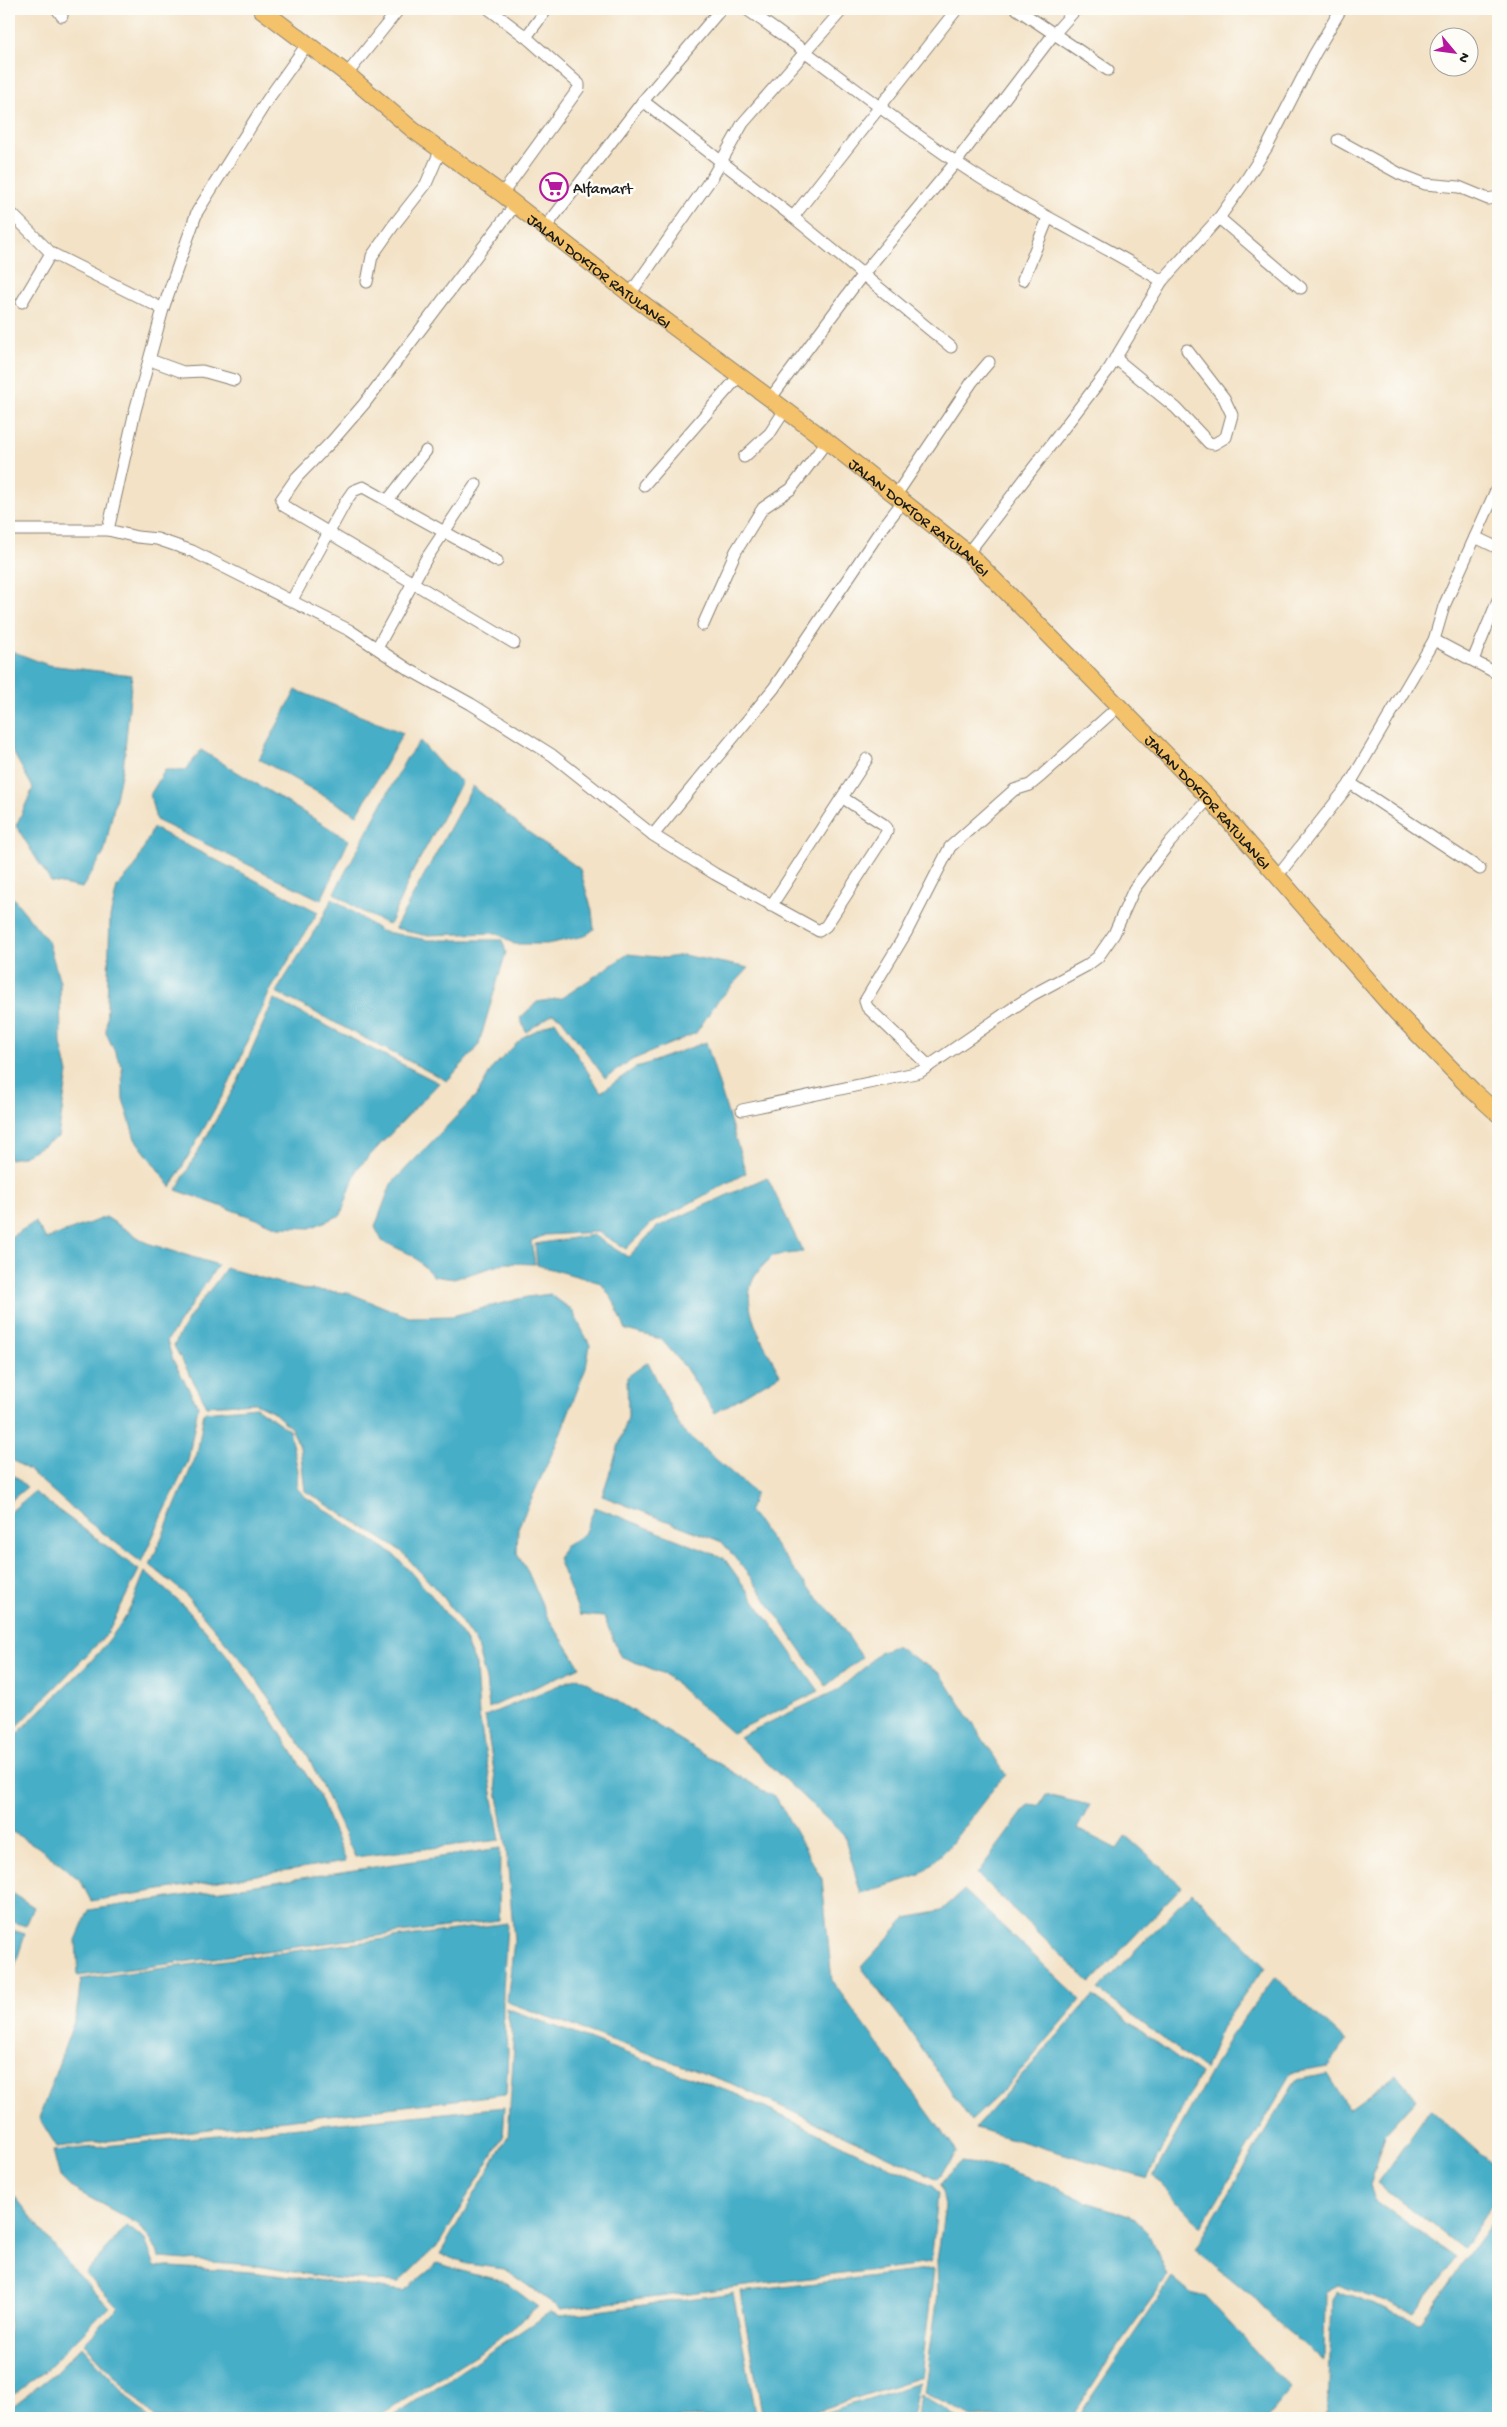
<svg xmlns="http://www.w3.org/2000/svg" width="1507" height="2427" font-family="'Gochi Hand',sans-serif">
	<rect width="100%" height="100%" fill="#fdfcf7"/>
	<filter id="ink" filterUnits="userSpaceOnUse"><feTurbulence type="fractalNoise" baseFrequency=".02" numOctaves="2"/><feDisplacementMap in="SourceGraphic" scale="10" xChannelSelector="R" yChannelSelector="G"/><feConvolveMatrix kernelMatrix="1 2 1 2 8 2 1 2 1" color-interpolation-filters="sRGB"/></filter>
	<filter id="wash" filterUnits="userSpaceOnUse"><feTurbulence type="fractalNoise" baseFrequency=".0096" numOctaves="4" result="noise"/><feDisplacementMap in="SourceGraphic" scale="20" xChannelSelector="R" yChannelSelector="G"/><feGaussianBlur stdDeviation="1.12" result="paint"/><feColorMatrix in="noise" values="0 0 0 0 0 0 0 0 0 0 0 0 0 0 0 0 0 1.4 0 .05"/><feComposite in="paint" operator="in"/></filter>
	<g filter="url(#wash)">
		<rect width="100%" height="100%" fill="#f3e2c6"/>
		<g fill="#47aec7" stroke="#326572">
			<polygon points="9,650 48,665 132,675 124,761 104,853 82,888 51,882 16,826 33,788 9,745"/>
			<polygon points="296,690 403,733 357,815 259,759"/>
			<polygon points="420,741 444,768 462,782 412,873 389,925 359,910 334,893 406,759"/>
			<polygon points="201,750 349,840 321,900 156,820 150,795 165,770 186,770"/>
			<polygon points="473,786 520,826 580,869 592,911 594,929 585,936 547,944 514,944 497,933 423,935 395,928"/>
			<polygon points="153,828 318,912 270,991 229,1084 171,1187 135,1139 123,1099 122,1067 106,1033 110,917 117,887 135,867"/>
			<polygon points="9,893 48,941 60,982 61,1044 68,1073 58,1137 22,1157 9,1159"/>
			<polygon points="332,898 381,931 427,940 502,940 506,952 478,1047 447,1081 276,992 322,919"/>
			<polygon points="628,954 665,958 683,955 749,968 716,1003 696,1033 632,1060 605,1078 561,1018 553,1014 526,1032 520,1018 537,1002 562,998"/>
			<polygon points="274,999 439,1083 357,1169 341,1215 310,1228 279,1227 176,1190 238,1081"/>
			<polygon points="555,1021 601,1092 635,1068 706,1042 746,1173 651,1224 626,1249 598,1232 545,1235 531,1241 535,1264 506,1263 454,1279 433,1276 412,1255 382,1241 375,1227 391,1184 477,1095 493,1067 523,1037"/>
			<path d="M767,1177L803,1252L773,1256C768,1261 761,1267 757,1273C735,1303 766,1347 780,1374L715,1413L685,1367L661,1339L626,1330L614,1302L601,1283L537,1265L535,1244L593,1235L628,1257L657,1227Z"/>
			<polygon points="106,1217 147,1243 218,1265 167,1341 173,1360 198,1406 188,1461 141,1562 82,1517 30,1471 9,1458 9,1238 35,1222 46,1239"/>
			<path d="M226,1268L301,1289L349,1293L409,1317L452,1316L527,1297L550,1294L572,1310L590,1345L586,1368L555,1447L518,1528L517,1554L528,1572L547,1616L580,1667L489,1708L486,1680L476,1643L444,1598L401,1551L305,1491L300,1447L291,1428L272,1411L255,1403L207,1406L174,1346C186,1317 208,1294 226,1268Z"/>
			<polygon points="648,1362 681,1429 755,1493 749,1511 808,1588 833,1614 862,1657 826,1686 751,1578 722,1542 602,1496 628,1417 627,1377"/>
			<polygon points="256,1407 289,1430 298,1470 297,1488 304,1496 395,1555 433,1597 463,1636 476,1665 479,1715 500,1840 355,1857 308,1756 251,1672 183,1592 150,1565 197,1454 204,1412"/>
			<polygon points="9,1471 27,1487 9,1502"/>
			<polygon points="34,1492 139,1570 107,1634 9,1735 9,1513"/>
			<polygon points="595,1507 724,1558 819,1691 732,1733 664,1674 620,1656 604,1617 580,1615 558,1559 564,1547 584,1534"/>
			<path d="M145,1572L184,1606L226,1654L271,1718L319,1795L346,1861L91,1901L80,1880L38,1847L9,1830V1743C46,1701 93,1668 123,1620C133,1606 138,1587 145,1572Z"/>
			<polygon points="895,1646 941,1674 1006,1775 997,1784 947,1849 920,1875 861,1894 844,1835 739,1737 839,1689 865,1667 879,1652"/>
			<polygon points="578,1677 777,1799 822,1879 832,1981 957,2152 938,2179 730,2083 507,2002 514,1941 506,1845 485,1716"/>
			<polygon points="1046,1795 1090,1805 1077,1829 1117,1849 1126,1836 1182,1886 1090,1983 977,1874 1028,1805 1039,1806"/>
			<polygon points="500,1848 499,1920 78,1976 76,1940 89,1910"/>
			<polygon points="964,1890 1081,2000 1009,2085 971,2121 902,2020 861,1967 906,1918 941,1911"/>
			<polygon points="9,1891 34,1907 26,1926 9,1921"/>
			<polygon points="1192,1892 1265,1966 1221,2028 1205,2070 1098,1990"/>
			<polygon points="507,1923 503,1992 503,2019 508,2050 506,2094 57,2147 39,2118 76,2016 81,1979"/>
			<polygon points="9,1929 25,1934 9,1985"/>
			<polygon points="1275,1977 1346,2041 1328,2067 1292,2073 1201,2227 1153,2176 1231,2036"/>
			<polygon points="1093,1996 1200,2074 1147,2178 975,2128"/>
			<polygon points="506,2008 738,2095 876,2161 933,2185 938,2194 931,2263 561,2309 504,2269 467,2264 440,2254 508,2136 514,2045"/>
			<polygon points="1327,2074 1349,2109 1397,2074 1416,2100 1386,2133 1370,2186 1375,2200 1456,2258 1414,2312 1338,2285 1325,2292 1324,2361 1275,2321 1253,2297 1195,2249 1296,2080"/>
			<polygon points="505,2107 503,2137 439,2244 399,2282 329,2278 252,2265 160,2258 151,2240 138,2224 70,2187 60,2177 53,2151"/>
			<polygon points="1430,2109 1498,2170 1498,2195 1463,2249 1378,2183"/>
			<polygon points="961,2162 998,2167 1049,2184 1087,2202 1132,2217 1150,2235 1168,2276 1118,2346 1071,2418 971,2418 965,2413 924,2393 938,2295 937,2261 945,2205 940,2184"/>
			<polygon points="9,2189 72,2268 109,2307 44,2372 9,2398"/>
			<polygon points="1498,2214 1498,2418 1322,2418 1328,2412 1332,2299 1337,2291 1420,2322"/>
			<polygon points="127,2226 145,2240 155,2266 251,2272 404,2291 438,2263 471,2274 502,2280 538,2307 491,2345 375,2418 154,2418 84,2343 118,2308 85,2273"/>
			<polygon points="934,2269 921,2377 794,2418 763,2418 740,2292"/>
			<polygon points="1172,2278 1190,2293 1206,2297 1290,2389 1266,2418 1077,2418"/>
			<polygon points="733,2293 757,2418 390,2418 550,2312 561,2316"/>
			<polygon points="82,2346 148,2418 9,2418 9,2409 55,2373"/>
			<polygon points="919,2383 912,2418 808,2418"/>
			<polygon points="920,2395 958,2418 917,2418"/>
		</g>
	</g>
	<g filter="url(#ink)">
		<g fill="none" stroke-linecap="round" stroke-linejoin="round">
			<defs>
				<g id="minor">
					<polyline points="57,9 62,16"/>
					<polyline points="489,9 526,37 579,84 579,88 502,194"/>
					<path d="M746,9C817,58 884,113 956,162C1022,207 1095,240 1162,281"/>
					<polyline points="1017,9 1108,70"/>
					<polyline points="526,37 547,9"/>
					<polyline points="308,43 268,99 197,212 163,309 135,411 108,530 137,537 157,539 192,551 349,630 408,669 471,704 552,755 653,835 774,688 878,534 904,500"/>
					<polyline points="347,74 399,9"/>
					<polyline points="643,101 793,217 951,347"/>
					<polyline points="1338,140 1400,174 1425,184 1459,187 1488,199 1498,197"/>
					<polyline points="9,211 51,253 163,309"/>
					<polyline points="793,217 957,9"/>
					<polyline points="1219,218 1301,288"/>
					<polyline points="545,228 643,101 721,9"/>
					<polyline points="1023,280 1048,218"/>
					<polyline points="367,282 372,256 393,226 426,184 441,149"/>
					<polyline points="630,294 713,176 743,123 843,9"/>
					<polyline points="22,302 51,253"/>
					<polyline points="1115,358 1176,408 1209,443 1214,444 1226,437 1232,415 1224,398 1187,350"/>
					<polyline points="150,360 183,372 202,371 234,380"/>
					<polyline points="770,399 863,274 956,162 1053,35 1076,9"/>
					<polyline points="744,457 770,433 785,410"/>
					<polyline points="644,485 739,376"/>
					<polyline points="896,495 972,382 989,362"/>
					<polyline points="388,500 426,451"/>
					<polyline points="9,530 108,530"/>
					<polyline points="1475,537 1498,548"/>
					<polyline points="968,553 1109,369 1162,281 1219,218 1246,180 1267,147 1314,55 1341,9"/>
					<polyline points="292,600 346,501 353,491 363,487 497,561"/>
					<polyline points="703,625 736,551 759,514 763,508 791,489 827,441"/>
					<polyline points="1434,640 1444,606 1498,486"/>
					<polyline points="514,643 284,506 281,500 297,477 333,440 364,404 515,205"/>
					<polyline points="377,648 426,559 476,484"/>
					<polyline points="1473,660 1498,600"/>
					<polyline points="1350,783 1480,869"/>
					<polyline points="653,835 715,874 819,931 826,926 887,832 887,828 883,824 843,798"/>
					<polyline points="1278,875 1349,785 1434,640 1498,674"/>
					<polyline points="771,906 867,759"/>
					<polyline points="929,1066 867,1007 865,1001 906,933 950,847 1014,790 1030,785 1041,776 1120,705"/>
					<polyline points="742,1110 920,1072 1032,995 1086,966 1098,957 1114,934 1134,889 1170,842 1209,798"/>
				</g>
				<g id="highway">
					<path id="s1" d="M261,9L347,74L413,130L502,194L630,294L827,441L968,553L1209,798L1397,1013L1473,1091L1498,1114"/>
				</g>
			</defs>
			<use href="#minor" stroke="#887f71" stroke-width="13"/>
			<use href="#highway" stroke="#887f71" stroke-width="18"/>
			<use href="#minor" stroke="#fff" stroke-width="11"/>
			<use href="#highway" stroke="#f4c26a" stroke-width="16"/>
		</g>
	</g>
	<defs>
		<symbol id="supermarket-ring" viewBox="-11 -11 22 22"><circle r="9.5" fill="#fdfcf7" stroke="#b5179e" stroke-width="1.5"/><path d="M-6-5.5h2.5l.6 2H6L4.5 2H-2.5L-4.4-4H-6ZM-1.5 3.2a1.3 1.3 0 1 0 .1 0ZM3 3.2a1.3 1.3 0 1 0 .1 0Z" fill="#b5179e"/></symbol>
	</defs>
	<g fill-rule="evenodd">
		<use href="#supermarket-ring" x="538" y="171" width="32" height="32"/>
	</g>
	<g text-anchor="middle" stroke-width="5" stroke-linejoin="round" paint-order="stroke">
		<g font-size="16" fill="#1c1c1c" stroke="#fdfcf7" text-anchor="start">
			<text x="573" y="193">Alfamart</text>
		</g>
		<g font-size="16" fill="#1c1c1c" stroke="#fdfcf7">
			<text dy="6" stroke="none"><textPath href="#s1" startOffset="428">JALAN DOKTOR RATULANGI</textPath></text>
			<text dy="6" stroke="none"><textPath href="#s1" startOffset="832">JALAN DOKTOR RATULANGI</textPath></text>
			<text dy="6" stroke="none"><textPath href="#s1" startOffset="1238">JALAN DOKTOR RATULANGI</textPath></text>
		</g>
	</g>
	<rect width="1507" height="2427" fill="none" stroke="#fdfcf7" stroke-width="30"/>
	<g transform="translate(1454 52) rotate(119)"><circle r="24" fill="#fdfcf7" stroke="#a3a29f"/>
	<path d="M0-4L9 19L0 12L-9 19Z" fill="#b5179e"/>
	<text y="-8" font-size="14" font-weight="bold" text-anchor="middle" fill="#1c1c1c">N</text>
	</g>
</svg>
